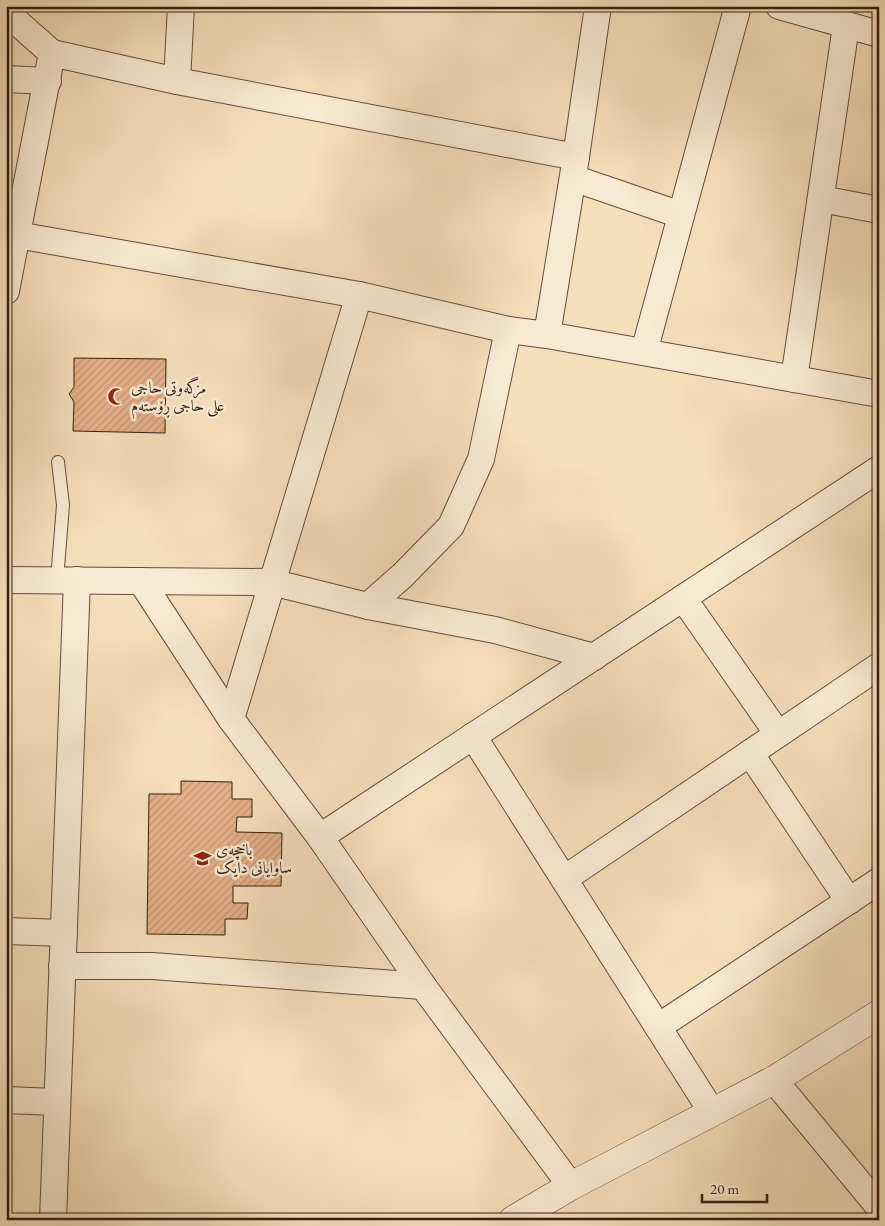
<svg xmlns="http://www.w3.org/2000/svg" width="885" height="1226" font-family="'EB Garamond',Amiri,serif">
	<defs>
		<pattern id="building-hatch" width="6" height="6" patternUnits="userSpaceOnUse" patternTransform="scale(1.25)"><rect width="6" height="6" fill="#e5af89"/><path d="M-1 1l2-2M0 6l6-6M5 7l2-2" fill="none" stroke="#c59675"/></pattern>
	</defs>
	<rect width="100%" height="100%" fill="#f5deba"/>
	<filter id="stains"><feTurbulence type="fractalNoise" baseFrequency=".004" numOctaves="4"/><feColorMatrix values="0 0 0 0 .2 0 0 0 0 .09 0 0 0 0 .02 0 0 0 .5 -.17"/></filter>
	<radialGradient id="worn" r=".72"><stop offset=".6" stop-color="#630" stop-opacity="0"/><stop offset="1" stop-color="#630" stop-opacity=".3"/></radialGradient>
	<g fill="url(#building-hatch)" stroke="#311e13">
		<polygon points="74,358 166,359 165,433 73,431 74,402 69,394 74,387"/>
		<polygon points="181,781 232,782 232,799 252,799 252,817 237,817 236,832 282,833 281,886 233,886 233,903 248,903 247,919 225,919 225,935 147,934 149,794 181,794"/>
	</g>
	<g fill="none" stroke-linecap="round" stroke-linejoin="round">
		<defs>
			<polyline id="service" points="57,580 63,505 58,462"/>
			<g id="minor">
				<polyline points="779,6 879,34"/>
				<polyline points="6,16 10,16 52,53 177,81 576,157"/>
				<polyline points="6,79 48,81"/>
				<polyline points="177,81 181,6"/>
				<polyline points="573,178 681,215"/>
				<polyline points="821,199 879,210"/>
				<polyline points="17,235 359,295 508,330 547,335 879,394"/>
				<polyline points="6,291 52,53"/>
				<polyline points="547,335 576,157 598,6"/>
				<polyline points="644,352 738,6"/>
				<polyline points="794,379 846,26"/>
				<polyline points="6,580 271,582 368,606 495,630 594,657"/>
				<polyline points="141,581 231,719 320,837 423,986 571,1186"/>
				<polyline points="683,598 778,734"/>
				<polyline points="368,606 403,575 451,526 481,459 508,330"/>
				<polyline points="231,719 359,295"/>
				<polyline points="473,736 712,1112"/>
				<polyline points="750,753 849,901"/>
				<polyline points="320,837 879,469"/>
				<polyline points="564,879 879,666"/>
				<polyline points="6,931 64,933"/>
				<polyline points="62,966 152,966 423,986"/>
				<polyline points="658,1027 879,881"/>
				<polyline points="774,1080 879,1207"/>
				<polyline points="6,1100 56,1102"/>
				<polyline points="53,1220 77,580"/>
			</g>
			<polyline id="tertiary" points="513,1220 571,1186 774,1080 879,1014"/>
		</defs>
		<use href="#service" stroke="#624e3d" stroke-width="14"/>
		<use href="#minor" stroke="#624e3d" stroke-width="28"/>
		<use href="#tertiary" stroke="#624e3d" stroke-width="29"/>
		<use href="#service" stroke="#f8ead2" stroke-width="12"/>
		<use href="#minor" stroke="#f8ead2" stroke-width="26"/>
		<use href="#tertiary" stroke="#f8ead2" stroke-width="28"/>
	</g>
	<defs>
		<symbol id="mosque-bare" viewBox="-9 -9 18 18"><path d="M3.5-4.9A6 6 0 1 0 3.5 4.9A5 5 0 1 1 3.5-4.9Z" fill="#8f2418" stroke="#f8ead2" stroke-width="2.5" paint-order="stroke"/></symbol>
		<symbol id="school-bare" viewBox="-9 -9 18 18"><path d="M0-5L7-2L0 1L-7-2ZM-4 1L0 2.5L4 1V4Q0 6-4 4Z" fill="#8f2418" stroke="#f8ead2" stroke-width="2.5" paint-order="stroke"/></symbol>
	</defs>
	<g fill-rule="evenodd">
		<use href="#mosque-bare" x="104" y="384" width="25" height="25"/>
		<use href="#school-bare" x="190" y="846" width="25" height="25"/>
	</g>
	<g text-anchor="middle" stroke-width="5" stroke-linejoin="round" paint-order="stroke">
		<g font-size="16" fill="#311e13" stroke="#f8ead2" text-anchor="start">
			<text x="131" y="393">مزگەوتی حاجی<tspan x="131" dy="18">علی حاجی ڕۆستەم</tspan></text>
			<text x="216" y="855">باخچەی<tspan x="216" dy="18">ساوایانی دایک</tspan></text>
		</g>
	</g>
	<rect width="885" height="1226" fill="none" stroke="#f5deba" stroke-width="25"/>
	<rect x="8" y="8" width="870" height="1211" fill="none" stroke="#311e13" stroke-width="2.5"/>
	<rect x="12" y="12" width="860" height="1201" fill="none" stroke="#311e13"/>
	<path d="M702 1194v8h65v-8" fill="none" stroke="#311e13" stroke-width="2.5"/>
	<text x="710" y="1194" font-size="15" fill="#311e13" stroke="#f8ead2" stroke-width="4" paint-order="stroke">20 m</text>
	<rect width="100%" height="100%" filter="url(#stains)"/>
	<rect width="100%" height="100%" fill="url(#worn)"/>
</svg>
